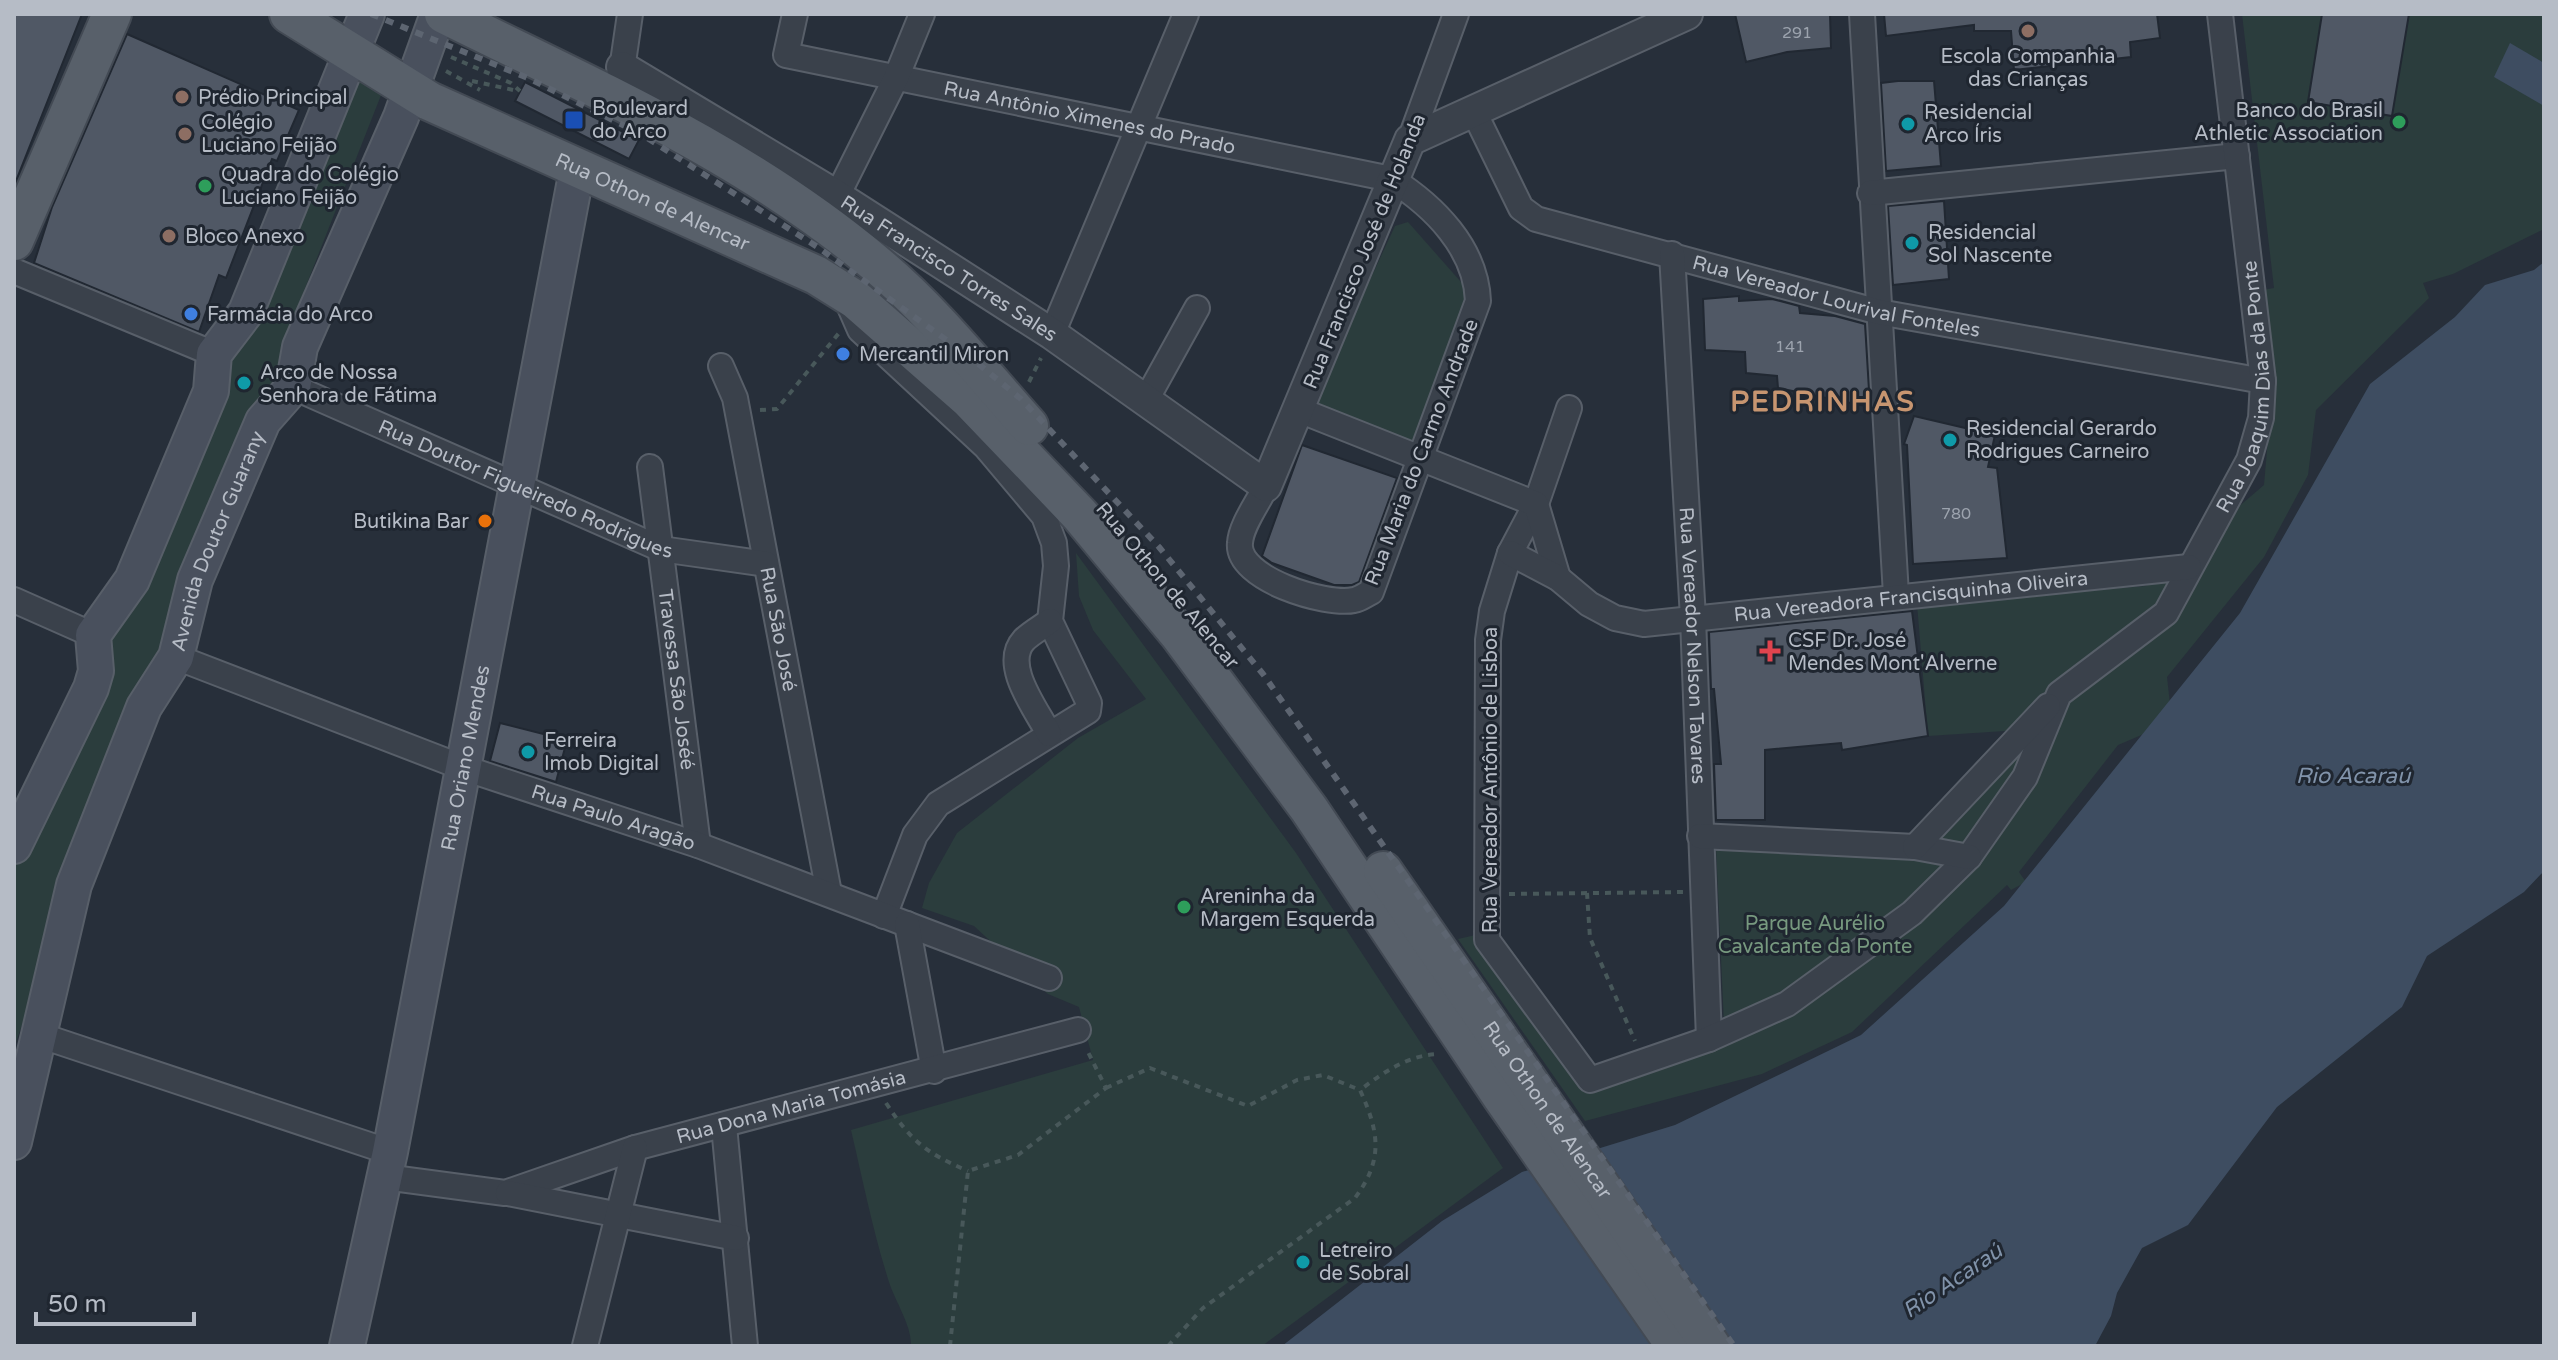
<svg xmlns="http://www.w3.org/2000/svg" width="2558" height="1360" font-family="'Varela Round',sans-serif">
	<rect width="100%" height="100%" fill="#272f3a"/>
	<g fill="#2b3d3d">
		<polygon points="2242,14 2544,14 2544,229 2453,274 2423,283 2429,298 2316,410 2308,475 2264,557 2167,677 2172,722 2118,745 2019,872 2026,882 2011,890 2007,885 1852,1032 1762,1074 1585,1121 1458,939 1480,934 1581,1082 1724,1024 1716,847 1949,831 2018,755 2005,731 1928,736 1917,604 2146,586 2264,485 2273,381 2262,290 2274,288"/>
		<polygon points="355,71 385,85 280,352 285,376 249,420 163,635 167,669 133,704 14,1048 14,869 100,692 101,662 215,386"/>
		<polygon points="1408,222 1468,290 1419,445 1311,407 1395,226"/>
		<path d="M1076,553L1296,853L1503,1168L1262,1346H911C912,1326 895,1301 889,1282C873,1232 863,1181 851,1130L1093,1060L1079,1007L1048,994L974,926L922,908L929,883L957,833L1078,738L1146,699L1093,630L1079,596Z"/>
	</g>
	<g fill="#3e4d61">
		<polygon points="2510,43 2544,63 2544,106 2494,77"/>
		<polygon points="2544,262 2544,871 2524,892 2427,956 2402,1007 2277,1107 2188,1225 2142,1248 2117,1293 2111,1316 2095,1346 1282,1346 1442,1221 1522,1172 1675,1125 1861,1035 2004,906 2240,613 2370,384 2455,317 2485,285 2534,270"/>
	</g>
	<g fill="#505865" stroke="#212832" stroke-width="2">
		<polygon points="14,14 82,14 14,186"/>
		<polygon points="1735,14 1830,14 1831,48 1787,52 1746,62"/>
		<polygon points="1884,14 2157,14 2160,38 2130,42 2131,57 2014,70 2011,31 1974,31 1974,25 1886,36"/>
		<polygon points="2322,14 2409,14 2392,116 2308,102"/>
		<polygon points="127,34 299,110 277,161 272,159 226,278 219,275 199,332 34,263 52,207"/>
		<polygon points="1898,81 1934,81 1941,166 1886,171 1881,83"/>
		<polygon points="525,82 639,140 629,159 515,101"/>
		<polygon points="1944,201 1949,279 1893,285 1888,206"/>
		<polygon points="1739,296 1739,301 1772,299 1799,306 1800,313 1835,316 1865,324 1870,407 1778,388 1777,376 1746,373 1745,352 1705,350 1703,299"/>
		<polygon points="1914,416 1995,435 1988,467 1997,468 2007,558 1913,564 1907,445 1904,444"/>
		<polygon points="1302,445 1397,478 1359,582 1352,585 1334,585 1272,563 1262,556"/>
		<polygon points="1912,611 1928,736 1842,750 1841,743 1765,750 1765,820 1716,820 1714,764 1721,764 1714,689 1711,689 1709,632"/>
		<polygon points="500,723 567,740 556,782 490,761"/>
	</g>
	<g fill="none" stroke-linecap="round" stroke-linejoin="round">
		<defs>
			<g id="minor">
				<path id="s1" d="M795,14L786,55L1391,179C1434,206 1476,248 1478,301L1371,592C1365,595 1360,599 1354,600C1326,606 1236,579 1240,543C1241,525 1258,503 1266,486"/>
				<polyline points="1862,14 1896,595"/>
				<polyline points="620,83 630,14"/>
				<path id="s2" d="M1474,112L1521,208L1536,219L1879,312L2263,381"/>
				<polyline points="1410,140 1456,14"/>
				<polyline points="1870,193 2237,156"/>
				<polyline points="834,213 837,196 896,78 922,14"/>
				<path id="s3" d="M1672,254L1693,618L1709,1039"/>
				<polyline points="14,271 214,354"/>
				<polyline points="846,298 860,330 986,447 1044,516 1054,543 1056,566 1050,621 1089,703 1088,711 938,804 915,835 884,916"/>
				<polyline points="1052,334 1186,14"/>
				<path id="s4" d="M721,366L735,398L829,893"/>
				<path id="s5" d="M293,387L661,549L766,564"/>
				<polyline points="1146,400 1197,308"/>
				<path id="s6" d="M1569,408L1536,504L1510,553L1492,611L1488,640L1487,940L1590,1080L1709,1039L1787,1004L1912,913L1969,857L2025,777L2059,694L2166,613L2249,460L2261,418L2263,381L2220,14"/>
				<polyline points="1299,410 1536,504 1558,578"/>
				<path id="s7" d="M650,467L698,845"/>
				<path id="s8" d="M1510,553L1558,578L1589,604L1615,618L1644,624L2189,567"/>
				<polyline points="14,600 93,635"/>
				<path id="s9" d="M176,657L464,768L698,845L1049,978"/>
				<path d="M1049,734C1037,710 1001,665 1024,640C1031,633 1042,627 1050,621"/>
				<polyline points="1700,836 1915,847 1969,857"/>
				<polyline points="1915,847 2048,706"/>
				<polyline points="907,924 934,1071"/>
				<polyline points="39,1035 390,1152"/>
				<polyline points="724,1126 745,1346"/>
				<path id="s10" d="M385,1177L505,1193L635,1148L1078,1030"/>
				<polyline points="508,1193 736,1238"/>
				<polyline points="585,1346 635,1148"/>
			</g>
			<g id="tertiary">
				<path id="s11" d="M622,67L837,196L1052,334L1266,486L1410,140L1687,14"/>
			</g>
			<g id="secondary">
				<polyline points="14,846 91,688 96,671 93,635 132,580 211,391 214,354 246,312 367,14"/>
				<path id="s12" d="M14,1142L74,885L144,707L176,657L195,580L263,421L293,387L300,347L401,117L438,14"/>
				<path id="s13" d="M347,1346L390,1152L577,170"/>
			</g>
			<g id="primary">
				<path id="s14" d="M289,14L429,101L816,275L856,300L970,400L1080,515L1178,633L1309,809L1502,1097L1676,1346"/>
				<path d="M444,14C595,89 744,153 875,263C933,311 979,370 1029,426"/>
				<polyline points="14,241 112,14"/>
				<path id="s15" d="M1383,871L1711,1346"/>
			</g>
		</defs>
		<use href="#minor" stroke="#585f69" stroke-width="28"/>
		<use href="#tertiary" stroke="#585f69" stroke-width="34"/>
		<use href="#secondary" stroke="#585f69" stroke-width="38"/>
		<use href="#primary" stroke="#434a54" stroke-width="42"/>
		<g stroke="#48585a" stroke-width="4" stroke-dasharray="6 6" stroke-linecap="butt">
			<polyline points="451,57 511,83 520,91"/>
			<polyline points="446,71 480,90"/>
			<polyline points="472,81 518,91"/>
			<polyline points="1029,382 1041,358"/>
			<polyline points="760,410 777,409 839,333"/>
			<polyline points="1587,893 1590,938 1635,1041"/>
			<polyline points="1509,894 1684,892"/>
			<polyline points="1106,1088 1150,1068 1248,1106 1297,1080 1323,1075 1360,1090"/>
			<path d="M886,1103C911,1141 926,1153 968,1171"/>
			<polyline points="950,1346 968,1171 1018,1155 1106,1088 1087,1050"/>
			<path d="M1168,1346L1203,1308L1355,1198C1384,1159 1379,1132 1360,1090C1384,1072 1408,1055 1439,1054"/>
		</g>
		<use href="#minor" stroke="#3a414b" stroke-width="24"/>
		<use href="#tertiary" stroke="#3a414b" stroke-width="30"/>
		<use href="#secondary" stroke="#49505d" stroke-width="34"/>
		<use href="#primary" stroke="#58606a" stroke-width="38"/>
		<polyline stroke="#5d6571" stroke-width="6" stroke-dasharray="8 8" stroke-linecap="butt" points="371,14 528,78 641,134 819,248 970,357 1021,399 1159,547 1263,674 1734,1346"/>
	</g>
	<g fill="#8d6e63" stroke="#1f2630" stroke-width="3">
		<circle cx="2028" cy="31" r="8"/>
		<circle cx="182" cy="97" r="8"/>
		<circle cx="185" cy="134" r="8"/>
		<circle cx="169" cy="236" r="8"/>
	</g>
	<rect fill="#1a4fb4" stroke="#1f2630" stroke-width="3" x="564" y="110" width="20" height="20" rx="4"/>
	<g fill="#2e9e5b" stroke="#1f2630" stroke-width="3">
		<circle cx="2399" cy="122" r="8"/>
		<circle cx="205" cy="186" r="8"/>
		<circle cx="1184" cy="907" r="8"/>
	</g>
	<g fill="#0f9aa8" stroke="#1f2630" stroke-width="3">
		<circle cx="1908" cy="124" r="8"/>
		<circle cx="1912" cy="243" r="8"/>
		<circle cx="244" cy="383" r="8"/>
		<circle cx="1950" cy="440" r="8"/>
		<circle cx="528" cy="752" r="8"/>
		<circle cx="1303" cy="1262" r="8"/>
	</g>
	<g fill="#3f7fe0" stroke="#1f2630" stroke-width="3">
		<circle cx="191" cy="314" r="8"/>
		<circle cx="843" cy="354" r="8"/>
	</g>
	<circle fill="#e8710a" stroke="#1f2630" stroke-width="3" cx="485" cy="521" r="8"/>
	<path fill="#e0444e" stroke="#1f2630" stroke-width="3" d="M1766 639h8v8h8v8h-8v8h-8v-8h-8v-8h8z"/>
	<g text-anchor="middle" stroke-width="6" stroke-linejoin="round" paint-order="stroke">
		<g font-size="16" fill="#9ca3ae">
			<text x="1797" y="38">291</text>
			<text x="1790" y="352">141</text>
			<text x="1956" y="519">780</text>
		</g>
		<g font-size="20" fill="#b6bcc6" stroke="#1f2630" text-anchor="start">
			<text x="2028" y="63" text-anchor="middle">Escola Companhia<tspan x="2028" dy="23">das Crianças</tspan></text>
			<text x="198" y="104">Prédio Principal</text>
			<text x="592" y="115">Boulevard<tspan x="592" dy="23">do Arco</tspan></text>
			<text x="2383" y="117" text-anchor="end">Banco do Brasil<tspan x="2383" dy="23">Athletic Association</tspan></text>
			<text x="1924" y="119">Residencial<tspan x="1924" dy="23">Arco Íris</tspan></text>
			<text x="201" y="129">Colégio<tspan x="201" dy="23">Luciano Feijão</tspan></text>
			<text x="221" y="181">Quadra do Colégio<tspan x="221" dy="23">Luciano Feijão</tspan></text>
			<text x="1928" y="239">Residencial<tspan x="1928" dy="23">Sol Nascente</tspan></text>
			<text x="185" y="243">Bloco Anexo</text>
			<text x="207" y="321">Farmácia do Arco</text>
			<text x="859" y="361">Mercantil Miron</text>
			<text x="260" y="379">Arco de Nossa<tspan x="260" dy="23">Senhora de Fátima</tspan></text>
			<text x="1966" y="435">Residencial Gerardo<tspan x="1966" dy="23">Rodrigues Carneiro</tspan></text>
			<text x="469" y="528" text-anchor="end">Butikina Bar</text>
			<text x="1788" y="647">CSF Dr. José<tspan x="1788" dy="23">Mendes Mont'Alverne</tspan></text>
			<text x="544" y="747">Ferreira<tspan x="544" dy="23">Imob Digital</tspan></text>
			<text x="1200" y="903">Areninha da<tspan x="1200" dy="23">Margem Esquerda</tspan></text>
			<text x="1319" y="1257">Letreiro<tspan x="1319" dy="23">de Sobral</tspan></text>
		</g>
		<g font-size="20" fill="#b6bcc6" stroke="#1f2630">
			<text dy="7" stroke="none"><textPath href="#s1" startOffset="352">Rua Antônio Ximenes do Prado</textPath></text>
			<text dy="7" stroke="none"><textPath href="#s14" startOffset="410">Rua Othon de Alencar</textPath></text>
			<text transform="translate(1364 251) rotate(-68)" y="7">Rua Francisco José de Holanda</text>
			<text dy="7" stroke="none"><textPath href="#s11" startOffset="384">Rua Francisco Torres Sales</textPath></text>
			<text dy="7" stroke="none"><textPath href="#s2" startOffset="436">Rua Vereador Lourival Fonteles</textPath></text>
			<text dy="7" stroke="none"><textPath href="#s6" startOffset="1734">Rua Joaquim Dias da Ponte</textPath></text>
			<text transform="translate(1421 452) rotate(-69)" y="7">Rua Maria do Carmo Andrade</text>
			<text dy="7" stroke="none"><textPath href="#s5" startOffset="254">Rua Doutor Figueiredo Rodrigues</textPath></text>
			<text dy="7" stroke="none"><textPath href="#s12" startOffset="638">Avenida Doutor Guarany</textPath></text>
			<text transform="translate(1168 585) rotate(50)" y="7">Rua Othon de Alencar</text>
			<text dy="7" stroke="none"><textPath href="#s8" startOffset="422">Rua Vereadora Francisquinha Oliveira</textPath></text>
			<text dy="7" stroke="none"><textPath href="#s4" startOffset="270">Rua São José</textPath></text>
			<text dy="7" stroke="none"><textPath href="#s3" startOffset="392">Rua Vereador Nelson Tavares</textPath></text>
			<text dy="7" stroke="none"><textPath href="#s7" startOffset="214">Travessa São Joséé</textPath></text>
			<text dy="7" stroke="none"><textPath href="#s13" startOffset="600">Rua Oriano Mendes</textPath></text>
			<text transform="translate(1490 780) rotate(-90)" y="7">Rua Vereador Antônio de Lisboa</text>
			<text dy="7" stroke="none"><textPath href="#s9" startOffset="466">Rua Paulo Aragão</textPath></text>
			<text dy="7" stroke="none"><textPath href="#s10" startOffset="420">Rua Dona Maria Tomásia</textPath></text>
			<text dy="7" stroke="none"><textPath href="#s15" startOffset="290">Rua Othon de Alencar</textPath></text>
		</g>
		<g font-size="20" fill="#77997f" stroke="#1f2630">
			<text x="1815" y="930">Parque Aurélio<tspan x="1815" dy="23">Cavalcante da Ponte</tspan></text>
		</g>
		<g font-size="22" font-style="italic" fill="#8193aa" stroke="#1f2630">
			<text x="2353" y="783">Rio Acaraú</text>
			<text transform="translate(1952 1280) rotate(-34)" y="8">Rio Acaraú</text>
		</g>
		<g font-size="28" font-weight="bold" letter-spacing="2" fill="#c79570" stroke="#1f2630">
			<text x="1823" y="411">PEDRINHAS</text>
		</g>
	</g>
	<rect width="2558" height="1360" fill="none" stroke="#b6bcc6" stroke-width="32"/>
	<path d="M36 1312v12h158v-12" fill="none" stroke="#b6bcc6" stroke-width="4"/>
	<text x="48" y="1312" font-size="24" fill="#b6bcc6" stroke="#1f2630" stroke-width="6" paint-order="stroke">50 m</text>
</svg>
